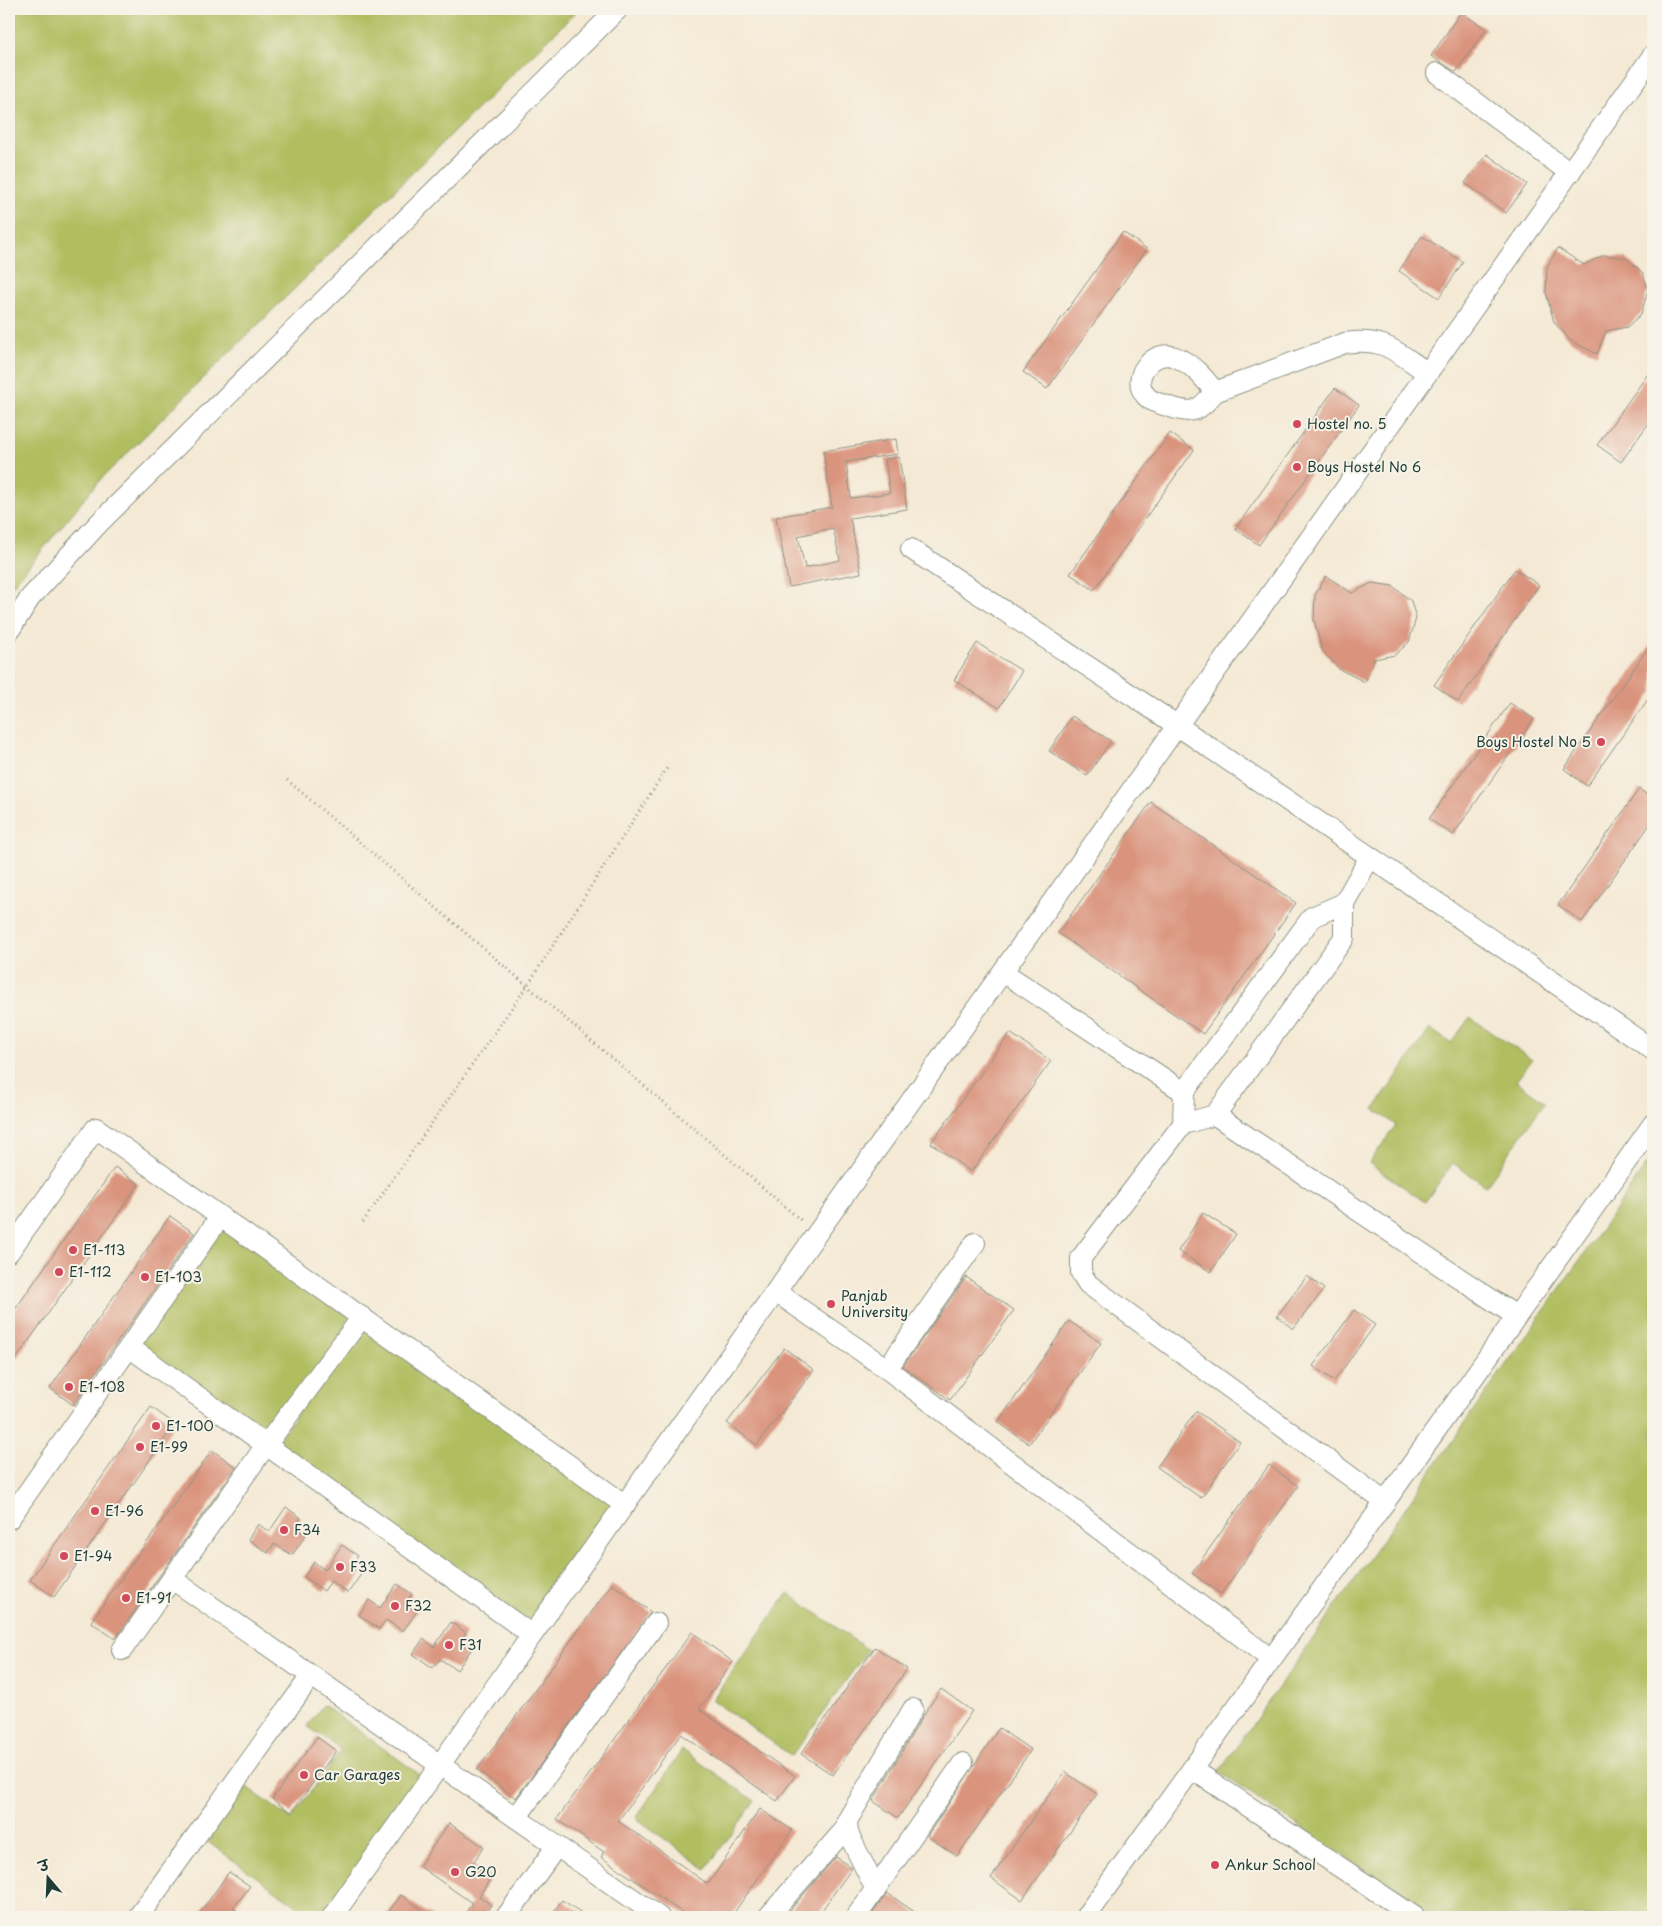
<svg xmlns="http://www.w3.org/2000/svg" width="1662" height="1926" font-family="'Playpen Sans','Playpen Sans Deva',sans-serif">
	<rect width="100%" height="100%" fill="#f7f3e8"/>
	<filter id="ink" filterUnits="userSpaceOnUse"><feTurbulence type="fractalNoise" baseFrequency=".02" numOctaves="2"/><feDisplacementMap in="SourceGraphic" scale="10" xChannelSelector="R" yChannelSelector="G"/><feConvolveMatrix kernelMatrix="1 2 1 2 8 2 1 2 1" color-interpolation-filters="sRGB"/></filter>
	<filter id="wash" filterUnits="userSpaceOnUse"><feTurbulence type="fractalNoise" baseFrequency=".0096" numOctaves="4" result="noise"/><feDisplacementMap in="SourceGraphic" scale="20" xChannelSelector="R" yChannelSelector="G"/><feGaussianBlur stdDeviation="1.12" result="paint"/><feColorMatrix in="noise" values="0 0 0 0 0 0 0 0 0 0 0 0 0 0 0 0 0 1.4 0 .05"/><feComposite in="paint" operator="in"/></filter>
	<g filter="url(#wash)">
		<rect width="100%" height="100%" fill="#f4e9d4"/>
		<g fill="#b1be60" stroke="#687e4a">
			<polygon points="9,9 579,9 100,480 9,590"/>
			<polygon points="1470,1017 1532,1060 1516,1081 1545,1102 1486,1186 1453,1163 1425,1202 1369,1163 1396,1125 1374,1109 1430,1029 1451,1043"/>
			<polygon points="1653,1156 1653,1917 1434,1917 1219,1772"/>
			<polygon points="220,1225 354,1320 266,1438 137,1346"/>
			<polygon points="363,1324 617,1507 531,1628 274,1445"/>
			<polygon points="788,1593 868,1650 792,1756 712,1700"/>
			<polygon points="323,1705 426,1779 325,1917 312,1917 201,1837 241,1783 291,1819 341,1750 307,1726"/>
			<polygon points="682,1750 755,1801 706,1869 636,1818"/>
		</g>
		<g id="blocks">
			<g fill="#da947e" fill-rule="evenodd">
				<polygon points="1461,12 1486,29 1456,72 1431,56"/>
				<polygon points="1487,154 1527,184 1506,213 1465,183"/>
				<polygon points="1123,232 1147,249 1047,389 1023,372"/>
				<polygon points="1422,236 1463,262 1439,298 1399,271"/>
				<polygon points="1558,248 1584,265 1604,255 1626,258 1643,273 1648,290 1641,314 1627,327 1606,331 1597,354 1571,341 1554,322 1546,292 1547,267"/>
				<polygon points="1653,367 1653,417 1621,462 1597,445"/>
				<polygon points="1335,388 1359,405 1259,545 1235,529"/>
				<polygon points="1170,433 1194,450 1094,590 1070,574"/>
				<path d="M896,439L898,454L846,462L851,498L890,493L885,459L899,457L907,509L850,518L861,573L789,587L776,517L832,507L823,451ZM833,528L840,560L805,568L798,536Z"/>
				<polygon points="1515,569 1539,585 1458,702 1434,685"/>
				<polygon points="1326,576 1352,593 1372,583 1393,586 1411,601 1416,618 1409,642 1395,655 1374,659 1365,682 1339,669 1322,650 1314,620 1315,595"/>
				<polygon points="1653,641 1653,692 1587,786 1564,769"/>
				<polygon points="977,643 1022,671 999,708 954,680"/>
				<polygon points="1510,703 1534,719 1453,835 1429,819"/>
				<polygon points="1072,716 1111,741 1087,776 1049,751"/>
				<polygon points="1639,789 1653,799 1653,820 1582,922 1558,905"/>
				<polygon points="1151,802 1296,903 1203,1034 1058,933"/>
				<polygon points="1010,1033 1051,1061 971,1172 931,1143"/>
				<polygon points="115,1167 139,1184 9,1369 9,1318"/>
				<polygon points="1203,1213 1236,1234 1211,1272 1178,1251"/>
				<polygon points="170,1216 194,1233 73,1405 50,1388"/>
				<polygon points="1307,1276 1324,1289 1293,1329 1277,1316"/>
				<polygon points="966,1277 1014,1310 950,1400 903,1366"/>
				<polygon points="1354,1310 1375,1325 1334,1381 1313,1366"/>
				<polygon points="1069,1321 1101,1343 1029,1444 998,1422"/>
				<polygon points="784,1348 814,1370 757,1445 727,1423"/>
				<polygon points="151,1407 175,1424 54,1597 30,1580"/>
				<polygon points="1196,1411 1240,1442 1201,1498 1157,1467"/>
				<polygon points="212,1450 236,1467 115,1639 91,1622"/>
				<polygon points="1269,1465 1298,1486 1221,1594 1192,1573"/>
				<polygon points="286,1507 301,1518 295,1527 306,1535 292,1555 274,1544 268,1553 248,1539 258,1524 269,1532"/>
				<polygon points="342,1545 358,1556 351,1565 362,1573 348,1593 331,1581 324,1591 304,1577 314,1562 325,1570"/>
				<polygon points="397,1584 412,1594 406,1604 417,1611 403,1631 386,1620 379,1629 359,1615 369,1600 380,1608"/>
				<polygon points="612,1584 651,1612 516,1798 477,1770"/>
				<polygon points="451,1622 466,1633 460,1643 471,1650 457,1670 440,1659 433,1668 413,1654 423,1639 434,1647"/>
				<polygon points="692,1632 733,1662 699,1709 795,1776 777,1801 681,1734 618,1821 708,1884 760,1809 792,1830 731,1917 689,1917 601,1857 604,1852 557,1819"/>
				<polygon points="875,1647 907,1669 833,1775 801,1754"/>
				<polygon points="941,1689 972,1711 898,1818 873,1801 924,1714"/>
				<polygon points="999,1728 1031,1750 957,1856 927,1836"/>
				<polygon points="317,1737 336,1751 291,1813 272,1799"/>
				<polygon points="1065,1772 1097,1794 1022,1900 991,1878"/>
				<polygon points="449,1823 484,1847 472,1864 491,1878 479,1896 491,1905 483,1917 463,1917 472,1903 419,1866"/>
				<polygon points="836,1857 852,1868 817,1917 784,1917"/>
				<polygon points="229,1872 250,1886 233,1908 247,1917 197,1917"/>
				<polygon points="887,1893 922,1917 870,1917"/>
				<polygon points="401,1895 433,1917 385,1917"/>
				<polygon points="562,1900 588,1917 550,1917"/>
			</g>
		</g>
	</g>
	<g filter="url(#ink)">
		<use href="#blocks" fill-opacity="0" stroke="#8a9384" stroke-width="1"/>
		<g fill="none" stroke-linecap="round" stroke-linejoin="round">
			<defs>
				<g id="minor">
					<polyline points="1437,73 1570,173"/>
					<path d="M1215,392C1198,411 1195,415 1170,407C1162,404 1152,403 1146,396C1129,377 1154,348 1175,357C1192,363 1205,379 1215,392L1345,343C1385,337 1396,352 1428,373"/>
					<polyline points="911,549 1178,726 1653,1050"/>
					<polyline points="9,631 30,598 99,523 618,9"/>
					<polyline points="1344,903 1312,917 1184,1092 1183,1124 1081,1258 1081,1273 1088,1284 1385,1502"/>
					<polyline points="1003,972 1184,1092"/>
					<polyline points="1215,1115 1516,1316"/>
					<polyline points="1183,1124 1215,1115 1344,938 1344,903 1370,857"/>
					<polyline points="9,1252 96,1128 625,1505"/>
					<polyline points="776,1292 887,1369 1271,1659"/>
					<polyline points="129,1347 532,1635"/>
					<polyline points="887,1369 975,1243"/>
					<polyline points="9,1519 220,1217"/>
					<polyline points="172,1579 659,1917"/>
					<polyline points="122,1650 266,1445 362,1317"/>
					<polyline points="1192,1769 1415,1917"/>
					<polyline points="516,1818 656,1623"/>
					<polyline points="876,1890 848,1833 847,1821 913,1709"/>
					<polyline points="138,1917 311,1676"/>
					<polyline points="332,1917 1653,55"/>
					<polyline points="506,1917 556,1847"/>
					<polyline points="768,1917 846,1828"/>
					<polyline points="856,1917 963,1763"/>
					<polyline points="1085,1917 1385,1502 1653,1124"/>
				</g>
			</defs>
			<use href="#minor" stroke="#8a9384" stroke-width="22"/>
			<g stroke="#8a9384" stroke-width="3" stroke-dasharray="1 4" stroke-linecap="butt">
				<polyline points="287,780 803,1222"/>
				<polyline points="363,1222 527,986 669,765"/>
			</g>
			<use href="#minor" stroke="#fff" stroke-width="20"/>
		</g>
	</g>
	<g fill="#d1495b" stroke="#f7f3e8" stroke-width="2">
		<circle cx="1297" cy="424" r="5"/>
		<circle cx="1297" cy="467" r="5"/>
		<circle cx="1601" cy="742" r="5"/>
		<circle cx="73" cy="1250" r="5"/>
		<circle cx="59" cy="1272" r="5"/>
		<circle cx="145" cy="1277" r="5"/>
		<circle cx="831" cy="1304" r="5"/>
		<circle cx="69" cy="1387" r="5"/>
		<circle cx="156" cy="1426" r="5"/>
		<circle cx="140" cy="1447" r="5"/>
		<circle cx="95" cy="1511" r="5"/>
		<circle cx="284" cy="1530" r="5"/>
		<circle cx="64" cy="1556" r="5"/>
		<circle cx="340" cy="1567" r="5"/>
		<circle cx="126" cy="1598" r="5"/>
		<circle cx="395" cy="1606" r="5"/>
		<circle cx="449" cy="1645" r="5"/>
		<circle cx="304" cy="1775" r="5"/>
		<circle cx="1215" cy="1865" r="5"/>
		<circle cx="455" cy="1872" r="5"/>
	</g>
	<g text-anchor="middle" stroke-width="4" stroke-linejoin="round" paint-order="stroke">
		<g font-size="14" fill="#1f3d34" stroke="#f7f3e8" text-anchor="start">
			<text x="1307" y="429">Hostel no. 5</text>
			<text x="1307" y="472">Boys Hostel No 6</text>
			<text x="1591" y="747" text-anchor="end">Boys Hostel No 5</text>
			<text x="83" y="1255">E1-113</text>
			<text x="69" y="1277">E1-112</text>
			<text x="155" y="1282">E1-103</text>
			<text x="841" y="1301">Panjab<tspan x="841" dy="16">University</tspan></text>
			<text x="79" y="1392">E1-108</text>
			<text x="166" y="1431">E1-100</text>
			<text x="150" y="1452">E1-99</text>
			<text x="105" y="1516">E1-96</text>
			<text x="294" y="1535">F34</text>
			<text x="74" y="1561">E1-94</text>
			<text x="350" y="1572">F33</text>
			<text x="136" y="1603">E1-91</text>
			<text x="405" y="1611">F32</text>
			<text x="459" y="1650">F31</text>
			<text x="314" y="1780">Car Garages</text>
			<text x="1225" y="1870">Ankur School</text>
			<text x="465" y="1877">G20</text>
		</g>
	</g>
	<rect width="1662" height="1926" fill="none" stroke="#f7f3e8" stroke-width="30"/>
	<g transform="translate(48 1878) rotate(341)" stroke="#f7f3e8" stroke-width="4" paint-order="stroke">
	<path d="M0-4L9 19L0 12L-9 19Z" fill="#1f3d34"/>
	<text y="-8" font-size="14" font-weight="bold" text-anchor="middle" fill="#1f3d34">उ</text>
	</g>
</svg>
